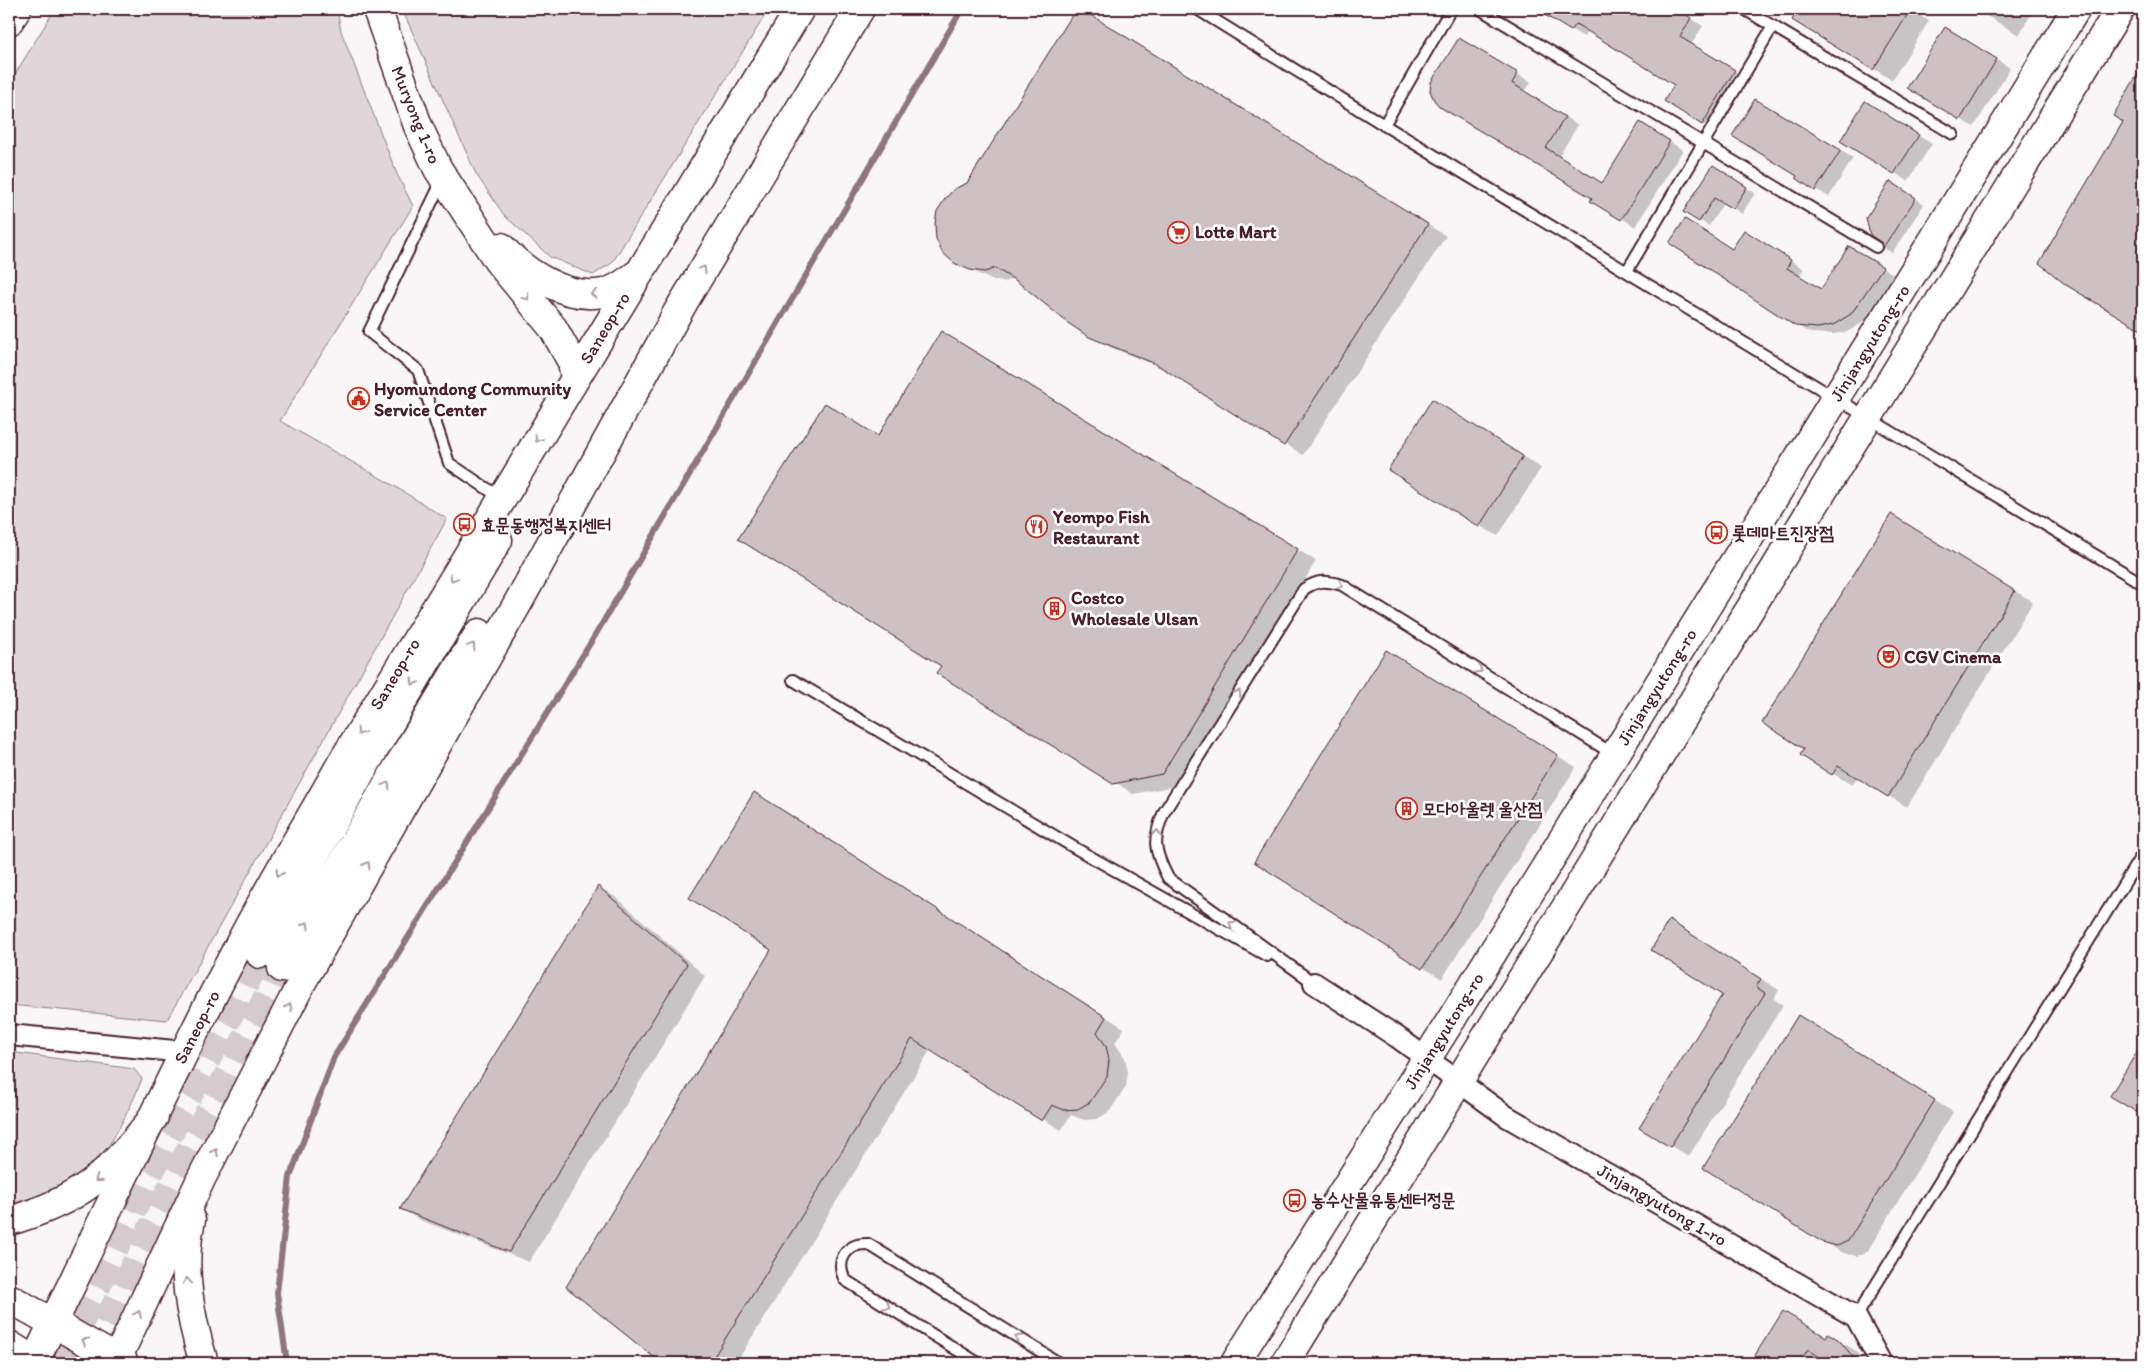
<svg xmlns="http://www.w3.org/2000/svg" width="2152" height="1372" font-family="Itim,'Poor Story',sans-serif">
	<rect width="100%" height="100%" fill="#f8f6f7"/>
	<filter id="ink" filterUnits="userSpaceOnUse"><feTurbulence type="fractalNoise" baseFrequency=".02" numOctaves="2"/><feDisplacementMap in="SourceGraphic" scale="10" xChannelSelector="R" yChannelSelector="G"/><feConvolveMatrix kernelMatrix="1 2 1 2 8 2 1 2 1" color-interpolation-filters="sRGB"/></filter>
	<g filter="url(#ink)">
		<g fill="#ded6d9" stroke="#947a82">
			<polygon points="55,9 337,9 341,31 396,172 413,206 280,421 391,484 447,519 167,1020 9,1005 9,407 15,397 9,373 9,84"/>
			<polygon points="402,9 769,9 612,263 593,275 550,257 504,215 476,174"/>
			<path d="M9,1052L134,1069L142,1079C130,1109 102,1170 71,1184C51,1193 29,1198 9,1205Z"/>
		</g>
		<g fill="#0003">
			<polygon points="1077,9 1446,236 1303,455 1171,372 1110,347 1090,336 1014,278 1004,282 991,280 955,262 968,184"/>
			<polygon points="1538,9 1675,9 1703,26 1691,45 1747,79 1715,131 1702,124 1676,84 1589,30 1584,37"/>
			<polygon points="1800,9 1908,9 1929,21 1892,80 1794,20"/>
			<polygon points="1975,9 2034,9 2019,35"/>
			<polygon points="1959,36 2010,68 1974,127 1960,119"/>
			<polygon points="1459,39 1531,82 1525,92 1578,125 1559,156 1603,184 1654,132 1683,150 1635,227 1594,198 1441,106"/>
			<polygon points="2143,68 2143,330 2067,284 2125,122 2114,115"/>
			<polygon points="1755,100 1853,158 1829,197 1797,178 1799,176"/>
			<polygon points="1879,111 1932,144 1908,181 1842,140"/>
			<polygon points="1722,172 1755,193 1742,214 1724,202 1709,226 1684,211"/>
			<polygon points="1899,188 1924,204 1892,253 1884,248 1883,243"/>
			<polygon points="1758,239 1804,269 1799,276 1822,290 1863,255 1896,276 1865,321 1847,332 1832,334 1810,333 1796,325 1732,250"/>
			<polygon points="961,343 1316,561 1181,785 1133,794 943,666 878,437"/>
			<polygon points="1433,400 1541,468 1498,536 1480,526"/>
			<polygon points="1910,526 2033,602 1907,807 1857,777 1852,785 1802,755"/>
			<polygon points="1405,662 1576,767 1442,979 1255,862"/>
			<polygon points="773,805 1124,1028 1115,1043 1125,1058 1128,1072 1126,1087 1109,1112 1097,1119 1084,1120 1071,1115 1061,1130 931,1049 736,1363 663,1363 568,1287 773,949"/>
			<polygon points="599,887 617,898 705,976 529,1262 420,1220 401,1209"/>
			<polygon points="1670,922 1779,990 1774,999 1783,1005 1689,1156 1670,1146 1724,995"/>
			<polygon points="1817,1027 1953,1112 1867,1252 1857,1256 1843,1253 1823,1241"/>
			<polygon points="2143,1044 2143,1115 2112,1095"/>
			<polygon points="1783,1312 1827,1338 1829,1335 1846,1345 1856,1351 1866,1363 1830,1363 1825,1358 1822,1363 1752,1363"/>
		</g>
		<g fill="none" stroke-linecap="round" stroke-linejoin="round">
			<polyline stroke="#8f747b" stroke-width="6" points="287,1363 277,1293 290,1177 334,1057 596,634 962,9"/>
		</g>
		<g fill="#cdc1c4" stroke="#4a1f2b">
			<polygon points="1076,9 1081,9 1428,224 1284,446 1156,364 1089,337 1068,323 1018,282 995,268 985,272 970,270 954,263 942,252 936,239 935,224 937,211 945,199 954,189 967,183"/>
			<polygon points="1535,9 1677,9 1691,18 1680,37 1735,70 1702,125 1664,101 1674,85 1576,24 1571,31"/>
			<polygon points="1799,9 1911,9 1873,70 1792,20"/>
			<polygon points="1945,27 1997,59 1960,120 1907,88"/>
			<polygon points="1459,38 1518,73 1512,83 1565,117 1546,148 1602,183 1640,122 1670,141 1621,220 1590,201 1592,198 1440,107 1434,100 1430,91 1431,82"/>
			<polygon points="2143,65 2143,331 2066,285 2039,263 2123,122 2113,116"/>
			<polygon points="1755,99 1841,150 1815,191 1796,178 1797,176 1732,136"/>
			<polygon points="1865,101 1919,135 1894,174 1840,141"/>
			<polygon points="1713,165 1747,187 1733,209 1714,198 1699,222 1683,212"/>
			<polygon points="1890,181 1916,198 1882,249 1882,243 1870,235 1866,218"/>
			<polygon points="1685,219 1732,249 1744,230 1791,260 1787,268 1821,289 1849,246 1883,267 1851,314 1833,325 1818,328 1795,326 1669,243"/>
			<polygon points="941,331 1298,549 1162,774 1113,784 936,673 941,666 738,539 825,403 878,436"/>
			<polygon points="1432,399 1523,456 1479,527 1388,470"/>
			<polygon points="1891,514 2015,591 1888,797 1838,766 1832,775 1800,755 1804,749 1762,723"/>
			<polygon points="1386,650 1558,755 1422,969 1254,862"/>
			<polygon points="754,792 1106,1017 1097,1032 1106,1046 1109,1060 1107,1076 1090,1102 1078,1109 1064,1110 1052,1105 1042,1121 912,1039 710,1363 661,1363 566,1287 771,950 689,898"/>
			<polygon points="598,886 687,964 509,1252 400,1209"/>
			<polygon points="1669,920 1761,979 1756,987 1765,993 1670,1147 1639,1128 1722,995 1651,950"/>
			<polygon points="1798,1015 1935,1100 1848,1241 1837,1246 1822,1242 1703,1168"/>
			<polygon points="2143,1042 2143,1116 2110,1096"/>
			<polygon points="1783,1311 1826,1337 1828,1333 1839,1340 1858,1363 1828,1363 1808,1349 1799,1363 1750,1363"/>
		</g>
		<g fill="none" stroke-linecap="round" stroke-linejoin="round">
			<g stroke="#d5cbce" stroke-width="28" stroke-dasharray="28 14" stroke-linecap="butt">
				<polyline points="61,1363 158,1156 260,954"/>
				<polyline points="88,1363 181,1167 282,968"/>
			</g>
			<defs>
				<g id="lane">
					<polyline points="1197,9 1384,125 2143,584"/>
					<polyline points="1480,9 1876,247"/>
					<polyline points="1744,9 1953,134"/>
					<polyline points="1384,125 1451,9"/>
					<polyline points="442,181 369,332 418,370 449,463 501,498"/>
					<polyline points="1627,271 1773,26"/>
					<polyline points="793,680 1075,848 1267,956"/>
					<path d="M1314,983L1168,878C1154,851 1152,840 1164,812L1304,589C1318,580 1326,580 1342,585L1613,754"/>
					<polyline points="1856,1317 2143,853"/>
					<path d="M978,1363L845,1280C835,1261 846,1243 868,1244L1059,1363"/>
				</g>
				<g id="street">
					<polyline points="1314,983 1397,1037 1506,1116 1856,1317 1881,1363"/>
					<polyline points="9,1035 185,1052"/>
				</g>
				<g id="secondary">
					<polyline points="377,9 418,126 438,169 498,261 553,328 572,362 575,378"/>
					<polyline points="9,21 17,9"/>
					<path d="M501,247C525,273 566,300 603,293C616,291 626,282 636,275"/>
					<polyline points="674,318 860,9"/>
					<polyline points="260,954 362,770 498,540"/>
					<polyline points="282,968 387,785 479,633"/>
					<path d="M191,1220C180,1267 190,1317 204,1363"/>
					<path d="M53,1323C115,1196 174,1068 240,943C272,881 309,821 344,759L800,9"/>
					<polyline points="117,1359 201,1179 303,980 519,601 683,303"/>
					<polyline points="1235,1363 1451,1020 2076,9"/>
					<polyline points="1285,1363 2120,9"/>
				</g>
				<g id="primary">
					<path d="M9,1221C82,1200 107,1175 154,1117"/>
					<polyline points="9,1298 124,1363"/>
					<polyline points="9,1345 38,1363"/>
					<polyline points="35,1361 53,1323"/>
				</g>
			</defs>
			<use href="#lane" stroke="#4a1f2b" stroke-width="14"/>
			<use href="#street" stroke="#4a1f2b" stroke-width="24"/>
			<use href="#secondary" stroke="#4a1f2b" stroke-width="31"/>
			<use href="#primary" stroke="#4a1f2b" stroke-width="31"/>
			<use href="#lane" stroke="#fff" stroke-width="10"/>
			<use href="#street" stroke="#fff" stroke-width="20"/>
			<use href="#secondary" stroke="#fff" stroke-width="28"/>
			<use href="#primary" stroke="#fff" stroke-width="28"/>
		</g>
		<defs><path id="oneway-chevron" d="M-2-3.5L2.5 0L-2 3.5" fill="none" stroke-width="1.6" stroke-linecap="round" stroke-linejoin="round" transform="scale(1.25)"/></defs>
		<g stroke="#ae9aa0">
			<use href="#oneway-chevron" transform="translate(703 269) rotate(-59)"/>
			<use href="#oneway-chevron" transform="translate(594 294) rotate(177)"/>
			<use href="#oneway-chevron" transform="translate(526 297) rotate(50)"/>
			<use href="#oneway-chevron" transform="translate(538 439) rotate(121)"/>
			<use href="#oneway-chevron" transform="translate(453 578) rotate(121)"/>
			<use href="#oneway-chevron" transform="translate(1340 585) rotate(24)"/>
			<use href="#oneway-chevron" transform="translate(472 646) rotate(-59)"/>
			<use href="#oneway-chevron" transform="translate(1479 670) rotate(32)"/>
			<use href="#oneway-chevron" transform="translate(414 682) rotate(121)"/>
			<use href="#oneway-chevron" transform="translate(1238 693) rotate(-58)"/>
			<use href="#oneway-chevron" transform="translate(360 732) rotate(121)"/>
			<use href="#oneway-chevron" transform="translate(387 785) rotate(-59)"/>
			<use href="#oneway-chevron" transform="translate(1157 833) rotate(-79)"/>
			<use href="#oneway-chevron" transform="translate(367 865) rotate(-60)"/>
			<use href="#oneway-chevron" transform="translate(279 873) rotate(120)"/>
			<use href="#oneway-chevron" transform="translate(1232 924) rotate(-144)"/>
			<use href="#oneway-chevron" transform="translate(306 925) rotate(-61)"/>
			<use href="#oneway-chevron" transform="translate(289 1007) rotate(-63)"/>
			<use href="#oneway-chevron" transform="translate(215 1152) rotate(-63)"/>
			<use href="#oneway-chevron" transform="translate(98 1179) rotate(143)"/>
			<use href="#oneway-chevron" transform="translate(187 1281) rotate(-95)"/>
			<use href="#oneway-chevron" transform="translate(887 1306) rotate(32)"/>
			<use href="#oneway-chevron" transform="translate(138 1314) rotate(-65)"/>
			<use href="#oneway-chevron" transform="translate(1018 1338) rotate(-148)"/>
			<use href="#oneway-chevron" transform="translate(85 1341) rotate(-151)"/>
		</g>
	</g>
	<defs>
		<symbol id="supermarket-ring" viewBox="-11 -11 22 22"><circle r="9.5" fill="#fff" stroke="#c8321e" stroke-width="1.5"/><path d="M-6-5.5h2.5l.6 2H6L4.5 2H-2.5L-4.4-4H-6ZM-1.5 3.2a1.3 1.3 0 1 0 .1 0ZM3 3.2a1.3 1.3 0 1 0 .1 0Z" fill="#c8321e"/></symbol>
		<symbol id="civic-ring" viewBox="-11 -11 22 22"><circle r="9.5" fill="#fff" stroke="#c8321e" stroke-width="1.5"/><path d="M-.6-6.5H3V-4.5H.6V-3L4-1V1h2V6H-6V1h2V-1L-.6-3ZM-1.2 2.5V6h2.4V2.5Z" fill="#c8321e"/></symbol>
		<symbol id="bus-ring" viewBox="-11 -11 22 22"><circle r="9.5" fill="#fff" stroke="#c8321e" stroke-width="1.5"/><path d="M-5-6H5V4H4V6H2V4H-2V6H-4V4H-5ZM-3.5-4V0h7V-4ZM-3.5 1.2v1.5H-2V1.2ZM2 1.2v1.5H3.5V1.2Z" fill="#c8321e"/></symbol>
		<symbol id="restaurant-ring" viewBox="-11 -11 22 22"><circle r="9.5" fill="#fff" stroke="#c8321e" stroke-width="1.5"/><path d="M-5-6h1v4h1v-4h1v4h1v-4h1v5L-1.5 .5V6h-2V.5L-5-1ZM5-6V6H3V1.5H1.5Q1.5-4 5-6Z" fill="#c8321e"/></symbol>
		<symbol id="building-ring" viewBox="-11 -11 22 22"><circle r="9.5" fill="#fff" stroke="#c8321e" stroke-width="1.5"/><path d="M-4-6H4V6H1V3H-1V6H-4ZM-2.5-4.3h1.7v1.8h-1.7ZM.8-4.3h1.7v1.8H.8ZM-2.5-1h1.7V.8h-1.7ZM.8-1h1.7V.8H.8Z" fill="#c8321e"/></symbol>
		<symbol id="theatre-ring" viewBox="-11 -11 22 22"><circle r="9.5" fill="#fff" stroke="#c8321e" stroke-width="1.5"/><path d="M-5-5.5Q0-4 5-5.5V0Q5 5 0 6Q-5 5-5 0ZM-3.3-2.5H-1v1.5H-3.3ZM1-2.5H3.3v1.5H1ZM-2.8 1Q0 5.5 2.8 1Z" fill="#c8321e"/></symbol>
	</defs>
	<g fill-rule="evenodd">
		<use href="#supermarket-ring" x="1166" y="220" width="25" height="25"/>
		<use href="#civic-ring" x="346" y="386" width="25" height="25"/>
		<use href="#bus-ring" x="452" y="512" width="25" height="25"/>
		<use href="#restaurant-ring" x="1024" y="514" width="25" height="25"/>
		<use href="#bus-ring" x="1704" y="520" width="25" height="25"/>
		<use href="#building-ring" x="1042" y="596" width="25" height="25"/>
		<use href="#theatre-ring" x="1876" y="644" width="25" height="25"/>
		<use href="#building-ring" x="1394" y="796" width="25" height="25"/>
		<use href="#bus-ring" x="1282" y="1188" width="25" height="25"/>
	</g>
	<g text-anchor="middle" stroke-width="5" stroke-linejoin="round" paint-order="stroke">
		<g font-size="18" fill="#4a1f2b" stroke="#fff">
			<text transform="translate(416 115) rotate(68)" y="6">Muryong 1-ro</text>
			<text transform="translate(605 328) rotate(-59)" y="6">Saneop-ro</text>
			<text transform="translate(1870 343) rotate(-58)" y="6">Jinjangyutong-ro</text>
			<text transform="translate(395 674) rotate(-59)" y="6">Saneop-ro</text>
			<text transform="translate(1657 687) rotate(-58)" y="6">Jinjangyutong-ro</text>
			<text transform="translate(197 1027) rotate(-63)" y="6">Saneop-ro</text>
			<text transform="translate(1444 1031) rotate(-58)" y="6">Jinjangyutong-ro</text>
			<text transform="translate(1662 1205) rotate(30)" y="6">Jinjangyutong 1-ro</text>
		</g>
		<g font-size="18" font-weight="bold" fill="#4a1f2b" stroke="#fff" text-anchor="start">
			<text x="1195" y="238">Lotte Mart</text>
			<text x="374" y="395">Hyomundong Community<tspan x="374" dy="21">Service Center</tspan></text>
			<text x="1053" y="523">Yeompo Fish<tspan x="1053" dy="21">Restaurant</tspan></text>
			<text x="481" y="531">효문동행정복지센터</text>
			<text x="1732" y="539">롯데마트진장점</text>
			<text x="1071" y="604">Costco<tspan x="1071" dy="21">Wholesale Ulsan</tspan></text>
			<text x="1904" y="663">CGV Cinema</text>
			<text x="1422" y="815">모다아울렛 울산점</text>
			<text x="1311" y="1206">농수산물유통센터정문</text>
		</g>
	</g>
	<rect width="2152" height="1372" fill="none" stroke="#fff" stroke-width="30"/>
	<rect x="15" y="15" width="2122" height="1342" fill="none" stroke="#4a1f2b" stroke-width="2" filter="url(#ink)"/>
</svg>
